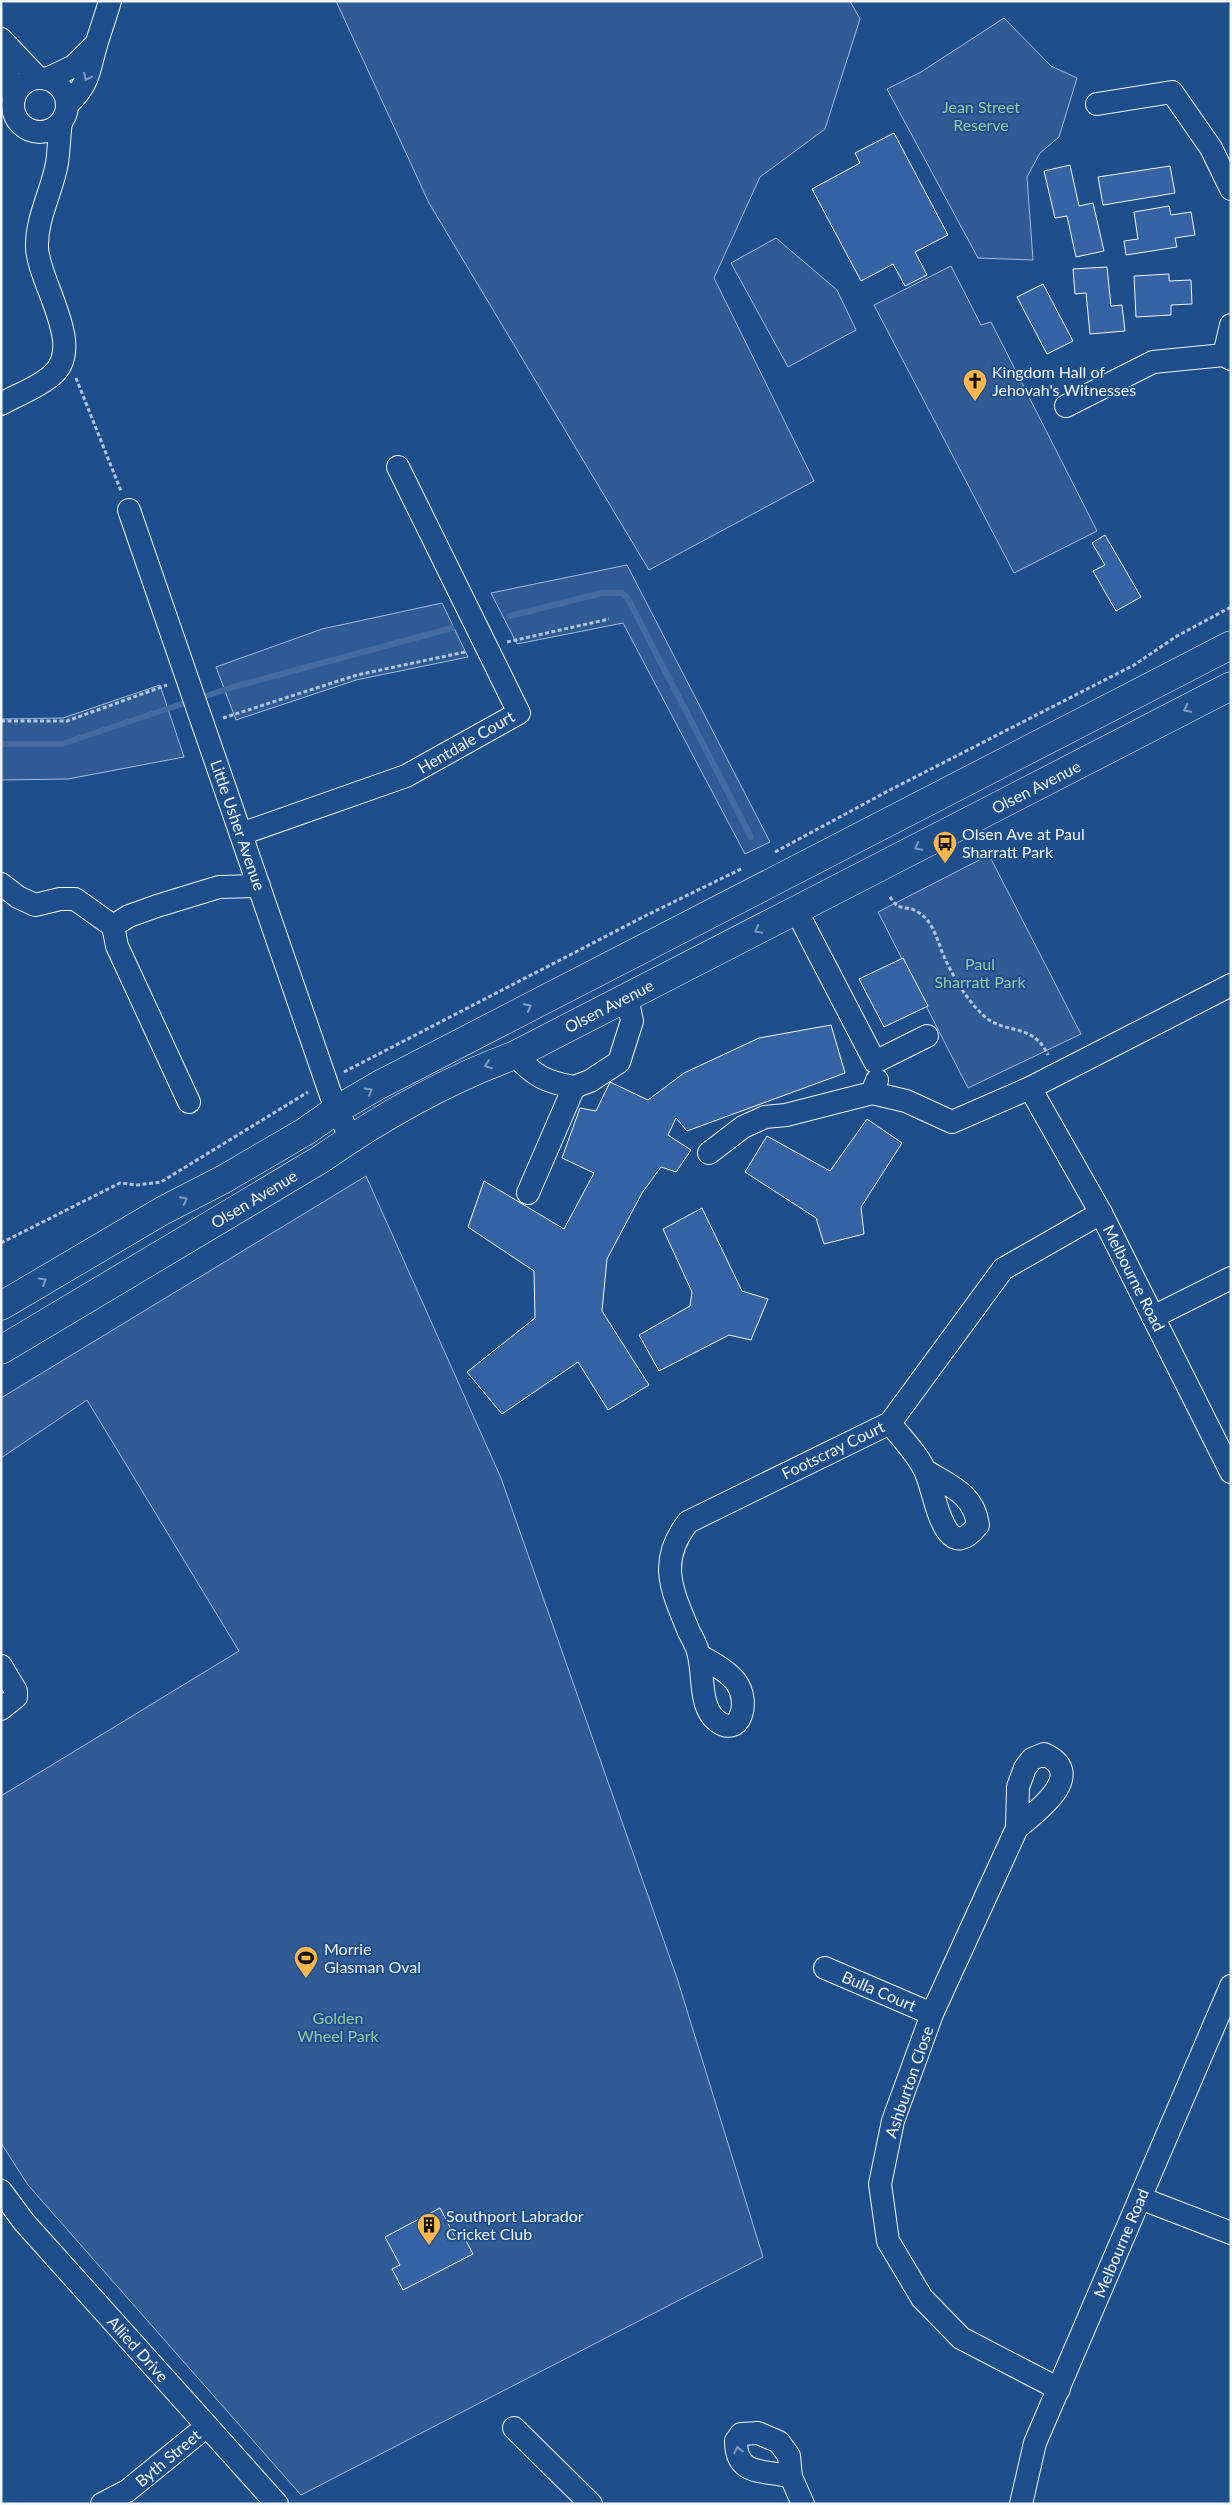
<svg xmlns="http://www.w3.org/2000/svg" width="1232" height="2505" font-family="Lato,sans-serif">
	<rect width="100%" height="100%" fill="#1f4e8c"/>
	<g fill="#305b95" stroke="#a8bbd7">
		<polygon points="336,1 850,1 860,19 825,129 760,177 714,278 814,481 649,570 429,203"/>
		<polygon points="1004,18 1051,66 1077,78 1059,137 1040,153 1027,177 1033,260 978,258 887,89 921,72"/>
		<polygon points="776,238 837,290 856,330 788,367 731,263"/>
		<polygon points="951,266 981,325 991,322 1097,531 1014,573 874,305"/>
		<polygon points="627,565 770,842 745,854 623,623 517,644 491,593"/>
		<polygon points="442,603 468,657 356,680 236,720 216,667 322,629"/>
		<polygon points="160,685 184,757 68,779 1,780 1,719 63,718"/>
		<polygon points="989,855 1081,1034 968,1088 878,912"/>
		<polygon points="366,1176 501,1478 677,1978 763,2257 301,2495 28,2185 1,2143 1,1796 239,1651 87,1400 1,1458 1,1398"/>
	</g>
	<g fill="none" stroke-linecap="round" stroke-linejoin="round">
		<g stroke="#446ba0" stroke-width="6">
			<polyline points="510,616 602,593 622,593 627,597 751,837"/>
			<polyline points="1,744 62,744 233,687 452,628"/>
		</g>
	</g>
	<g fill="#3563a3" stroke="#f2f6ff">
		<polygon points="894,133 948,235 915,252 927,275 905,286 893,264 861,281 812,189 860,163 855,153"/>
		<polygon points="1070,165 1079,206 1093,203 1104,251 1076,257 1067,216 1055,218 1044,171"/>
		<polygon points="1170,166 1175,193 1103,205 1098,177"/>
		<polygon points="1169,206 1171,215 1191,212 1195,235 1175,238 1177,247 1126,255 1124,241 1138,239 1134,212"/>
		<polygon points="1107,267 1111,306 1122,305 1125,331 1090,334 1086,293 1075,294 1073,269"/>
		<polygon points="1169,274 1169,281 1191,280 1192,304 1171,305 1171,315 1136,317 1134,276"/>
		<polygon points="1043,284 1073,341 1047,354 1017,297"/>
		<polygon points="1105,535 1141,597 1116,611 1093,571 1105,565 1092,543"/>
		<polygon points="903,958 928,1006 884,1027 859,979"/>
		<polygon points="831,1025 845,1073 687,1131 676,1118 668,1135 691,1150 676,1172 661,1167 642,1193 607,1259 602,1311 649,1385 608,1410 578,1362 502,1414 467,1372 535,1318 534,1271 468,1227 484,1181 564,1229 594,1173 562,1158 580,1108 596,1111 610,1082 648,1100 684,1073 759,1038"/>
		<polygon points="867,1119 902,1143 861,1207 864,1234 824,1244 816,1218 745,1172 767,1136 830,1171"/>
		<polygon points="702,1208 742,1291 768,1299 751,1340 729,1335 659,1371 639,1335 690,1306 692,1292 663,1229"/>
		<polygon points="440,2208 456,2239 463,2235 473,2254 403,2290 392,2269 400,2265 385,2237"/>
	</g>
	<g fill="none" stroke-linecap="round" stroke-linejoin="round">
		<defs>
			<g id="minor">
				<polyline points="1,39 38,78"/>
				<polyline points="1,52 14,98"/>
				<circle cx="40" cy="105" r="27"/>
				<polyline points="47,79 74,66 96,44"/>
				<polyline points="1097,104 1172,92 1211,148 1231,189"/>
				<path d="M67,105C91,82 88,71 97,42C101,29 106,15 110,1"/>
				<polyline points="1224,355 1231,325"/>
				<path d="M1,404C17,395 37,388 51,376C87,348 39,284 37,248C36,218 52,192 57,163C59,150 59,135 61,122"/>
				<polyline points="1066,406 1153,362 1224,355 1231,359"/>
				<polyline points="129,510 336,1110 351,1137"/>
				<polyline points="241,834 406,776 519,713 398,467"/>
				<polyline points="1,884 18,897 35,905 60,899 75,899 113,926"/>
				<polyline points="796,910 875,1062 927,1036"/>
				<path d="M515,1055C534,1076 546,1082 574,1087L528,1193"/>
				<polyline points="574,1087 590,1081 619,1062 632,1021 627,997"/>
				<polyline points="1030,1088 1101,1213 1231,1472"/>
				<polyline points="872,1093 906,1101 952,1122 1030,1088 1231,985"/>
				<polyline points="189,1102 117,946 113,926 129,916 157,906 219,887 259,886"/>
				<polyline points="709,1153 743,1127 765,1117 786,1115 872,1093 877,1080"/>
				<polyline points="1153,1317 1231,1278"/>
				<path d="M890,1423C901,1438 919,1455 926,1473C935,1492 944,1569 978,1525C974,1494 950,1486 926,1471"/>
				<path d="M699,1655C712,1663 727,1670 736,1682C751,1702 740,1739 717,1721C699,1707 704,1676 699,1656C698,1648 693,1639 689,1632C672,1590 657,1562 688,1522L890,1423L1003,1269L1101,1213"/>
				<polyline points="1,1666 16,1691 16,1697 1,1709"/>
				<path d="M1017,1828C1036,1812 1089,1774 1044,1754L1032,1759L1025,1768L1018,1787L1017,1828L932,2014L893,2121L880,2184L888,2241L922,2298L961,2338L1059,2389"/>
				<polyline points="825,1968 932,2014"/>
				<polyline points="1,2191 24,2222 277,2504"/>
				<polyline points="1140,2198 1231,2233"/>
				<polyline points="514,2428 591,2504"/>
				<path d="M791,2477C766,2469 736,2478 736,2441L741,2434L758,2433L779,2442L789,2456L791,2477L803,2504"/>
				<polyline points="102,2504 127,2491 207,2426"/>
				<polyline points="1021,2504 1035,2443 1231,1986"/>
			</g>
			<g id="major">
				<polyline points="1,1306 162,1211 224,1179 306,1131 336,1110 379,1085 1231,645"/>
				<path d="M1,1350L321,1159C381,1117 447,1080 515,1055L1231,686"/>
			</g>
		</defs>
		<use href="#minor" stroke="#f2f6ff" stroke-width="24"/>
		<use href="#major" stroke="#f2f6ff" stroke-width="29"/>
		<g stroke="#b3c4dc" stroke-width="3" stroke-dasharray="4 2.5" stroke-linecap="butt">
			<polyline points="76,378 121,491"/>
			<polyline points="507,642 609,619"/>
			<polyline points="223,718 357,675 465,652"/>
			<polyline points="1,721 67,721 167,685"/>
			<polyline points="775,852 888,791 1134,665 1177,636 1231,607"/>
			<path d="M890,897L897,906C904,908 912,908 918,912C935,922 938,945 946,961C955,979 966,998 980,1012C1002,1037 1032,1020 1048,1055"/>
			<polyline points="344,1072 645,916 743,868"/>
			<polyline points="1,1243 120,1183 137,1185 161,1182 308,1092"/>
		</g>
		<use href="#minor" stroke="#1f4e8c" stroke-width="22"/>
		<use href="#major" stroke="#1f4e8c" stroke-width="28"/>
	</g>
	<defs><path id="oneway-chevron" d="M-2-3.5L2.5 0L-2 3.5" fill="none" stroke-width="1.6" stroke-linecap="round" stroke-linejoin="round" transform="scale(1.25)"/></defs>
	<g stroke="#7e9ac0">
		<use href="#oneway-chevron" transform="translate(87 77) rotate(118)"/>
		<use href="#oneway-chevron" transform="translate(1187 709) rotate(153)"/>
		<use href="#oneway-chevron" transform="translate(918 847) rotate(153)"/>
		<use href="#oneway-chevron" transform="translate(758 930) rotate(153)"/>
		<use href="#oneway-chevron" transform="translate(528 1007) rotate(-28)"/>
		<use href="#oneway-chevron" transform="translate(488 1065) rotate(160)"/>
		<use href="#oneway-chevron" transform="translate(369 1091) rotate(-30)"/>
		<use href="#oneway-chevron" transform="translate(184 1200) rotate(-27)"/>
		<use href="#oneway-chevron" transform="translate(43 1281) rotate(-31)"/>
		<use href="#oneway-chevron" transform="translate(738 2450) rotate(-103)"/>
	</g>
	<defs>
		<symbol id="church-pin" viewBox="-11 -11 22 30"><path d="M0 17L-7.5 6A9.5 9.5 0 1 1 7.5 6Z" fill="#ffb74d" stroke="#1f4e8c"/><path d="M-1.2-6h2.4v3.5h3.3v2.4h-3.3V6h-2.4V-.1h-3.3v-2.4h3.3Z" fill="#111"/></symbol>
		<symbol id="bus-pin" viewBox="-11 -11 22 30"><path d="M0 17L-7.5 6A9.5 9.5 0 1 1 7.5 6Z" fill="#ffb74d" stroke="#1f4e8c"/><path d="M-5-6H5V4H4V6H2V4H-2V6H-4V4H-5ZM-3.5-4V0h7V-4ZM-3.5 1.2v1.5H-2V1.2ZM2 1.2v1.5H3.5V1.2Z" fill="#111"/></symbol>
		<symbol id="stadium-pin" viewBox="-11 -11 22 30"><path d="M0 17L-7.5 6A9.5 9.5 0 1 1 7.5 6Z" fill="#ffb74d" stroke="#1f4e8c"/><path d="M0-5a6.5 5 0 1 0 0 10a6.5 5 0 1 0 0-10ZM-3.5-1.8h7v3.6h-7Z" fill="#111"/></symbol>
		<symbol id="building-pin" viewBox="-11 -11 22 30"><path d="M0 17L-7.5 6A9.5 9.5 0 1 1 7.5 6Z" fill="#ffb74d" stroke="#1f4e8c"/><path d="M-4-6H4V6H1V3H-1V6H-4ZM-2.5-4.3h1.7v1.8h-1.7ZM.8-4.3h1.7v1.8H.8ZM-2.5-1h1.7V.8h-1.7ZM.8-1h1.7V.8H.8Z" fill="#111"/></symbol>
	</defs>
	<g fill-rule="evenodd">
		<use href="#church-pin" x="961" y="367" width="28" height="38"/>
		<use href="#bus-pin" x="931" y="829" width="28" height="38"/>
		<use href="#stadium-pin" x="292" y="1944" width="28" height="38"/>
		<use href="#building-pin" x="415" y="2211" width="28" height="38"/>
	</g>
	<g text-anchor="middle" stroke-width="4" stroke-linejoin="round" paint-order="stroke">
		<g font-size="16" fill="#97c8a6" stroke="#1f4e8c">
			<text x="981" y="113">Jean Street<tspan x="981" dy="18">Reserve</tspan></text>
			<text x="980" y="970">Paul<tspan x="980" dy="18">Sharratt Park</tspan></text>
			<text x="338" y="2024">Golden<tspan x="338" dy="18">Wheel Park</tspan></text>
		</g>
		<g font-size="16" fill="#f2f6ff" stroke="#1f4e8c" text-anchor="start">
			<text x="992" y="378">Kingdom Hall of<tspan x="992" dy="18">Jehovah's Witnesses</tspan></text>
			<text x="962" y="840">Olsen Ave at Paul<tspan x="962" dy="18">Sharratt Park</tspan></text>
			<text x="324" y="1955">Morrie<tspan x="324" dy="18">Glasman Oval</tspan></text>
			<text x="446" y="2222">Southport Labrador<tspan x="446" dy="18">Cricket Club</tspan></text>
		</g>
		<g font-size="16" fill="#f2f6ff" stroke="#1f4e8c">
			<text transform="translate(466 742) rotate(-30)" y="6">Hentdale Court</text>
			<text transform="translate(1036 787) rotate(-27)" y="6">Olsen Avenue</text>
			<text transform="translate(238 825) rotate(71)" y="6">Little Usher Avenue</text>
			<text transform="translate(609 1006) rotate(-27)" y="6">Olsen Avenue</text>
			<text transform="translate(254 1199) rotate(-31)" y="6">Olsen Avenue</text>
			<text transform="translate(1134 1278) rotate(63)" y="6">Melbourne Road</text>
			<text transform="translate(833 1450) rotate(-26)" y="6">Footscray Court</text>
			<text transform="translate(879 1991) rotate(23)" y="6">Bulla Court</text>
			<text transform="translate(909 2082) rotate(-71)" y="6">Ashburton Close</text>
			<text transform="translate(1121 2243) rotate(-67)" y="6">Melbourne Road</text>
			<text transform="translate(138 2349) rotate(48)" y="6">Allied Drive</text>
			<text transform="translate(168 2458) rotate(-40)" y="6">Byth Street</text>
		</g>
	</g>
	<rect width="1232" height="2505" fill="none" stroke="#f2f6ff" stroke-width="5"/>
</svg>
